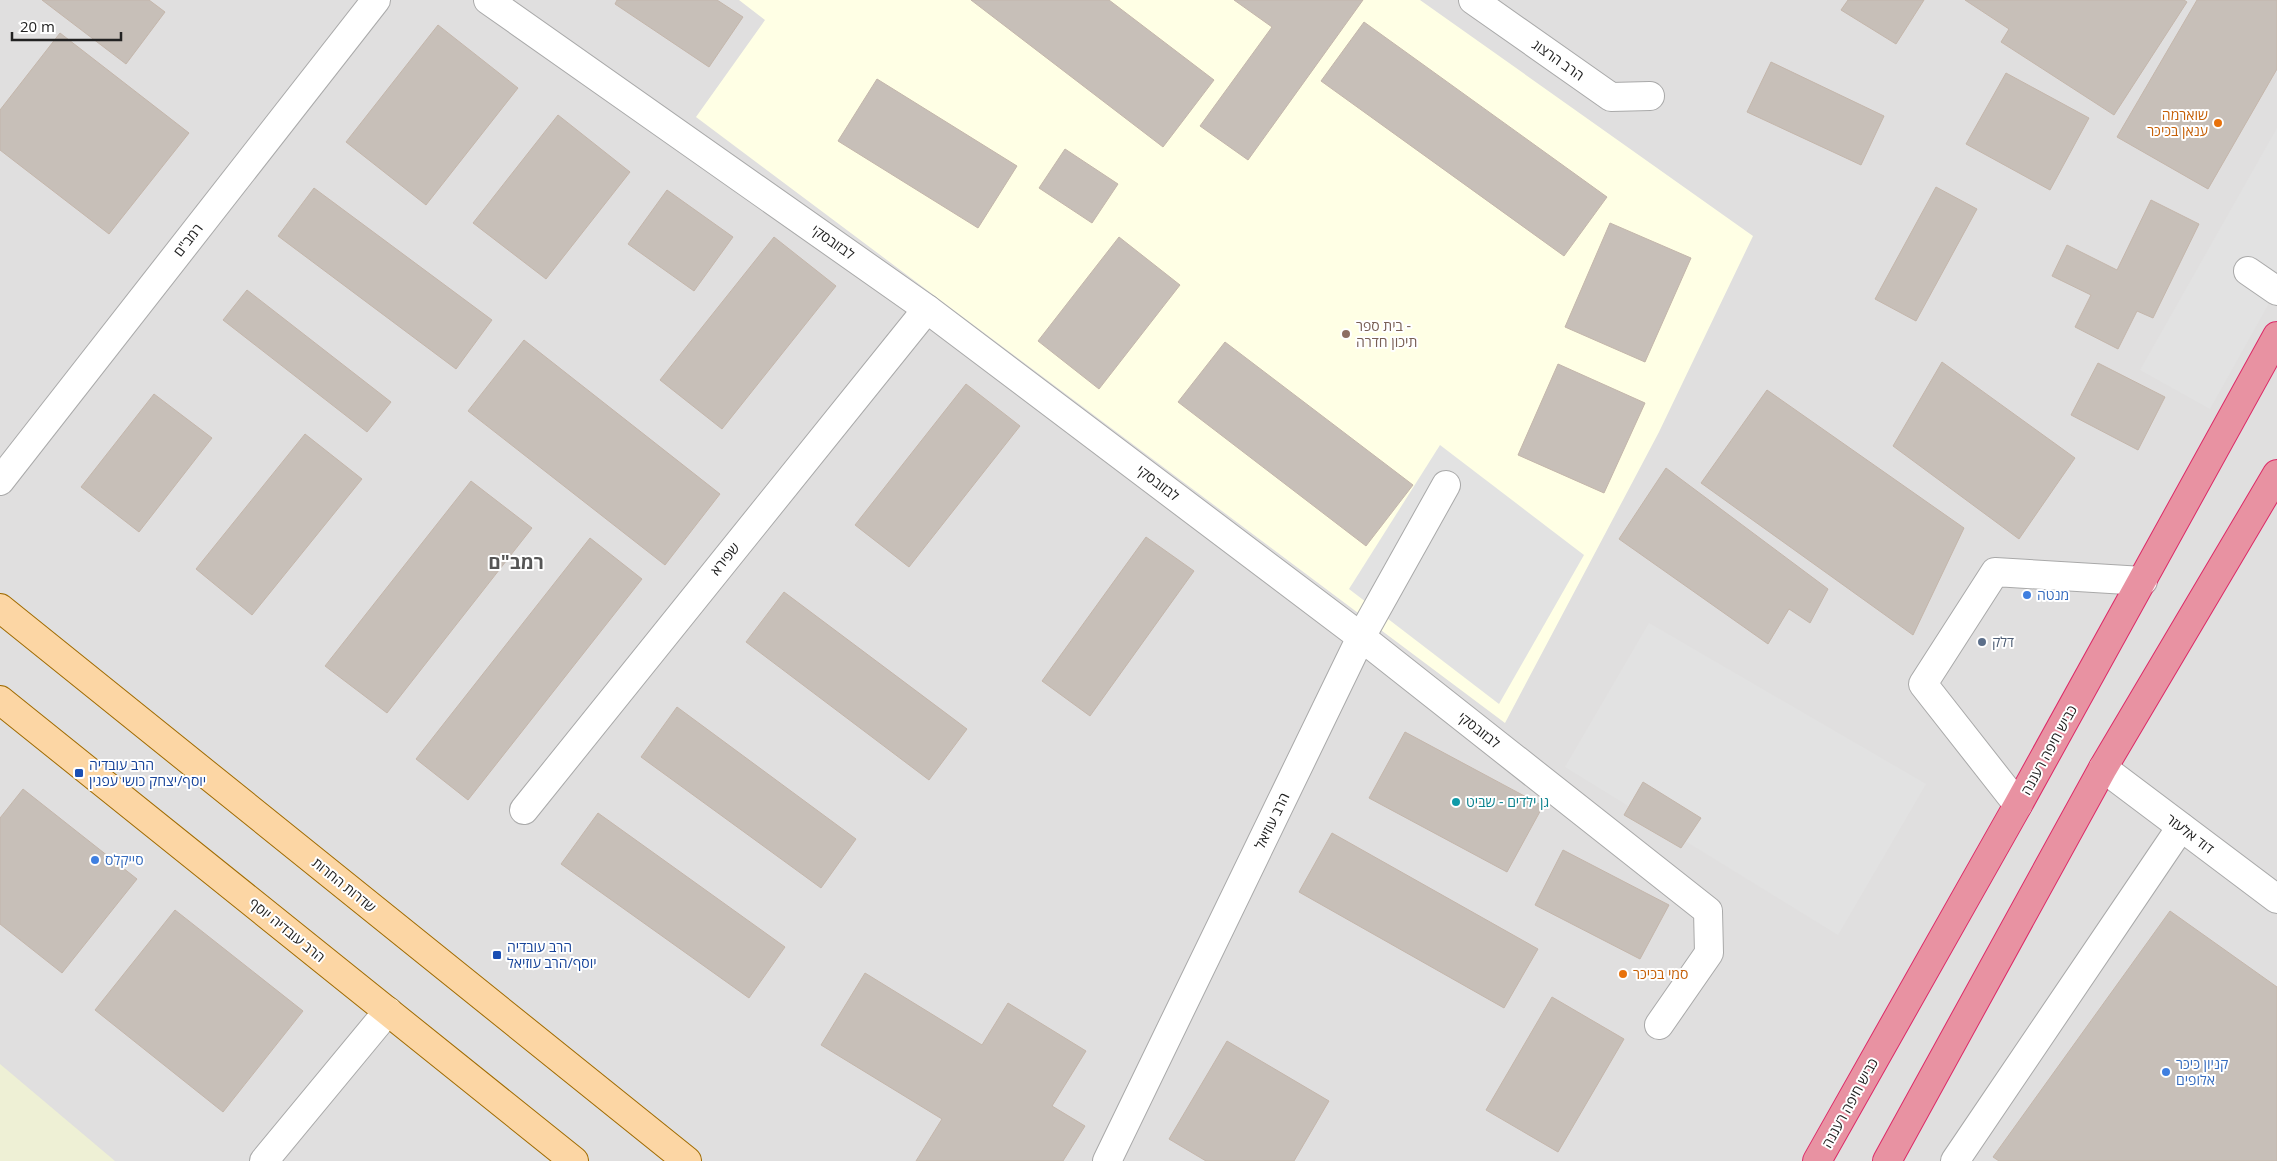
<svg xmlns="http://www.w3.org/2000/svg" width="2277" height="1161" font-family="'Open Sans','Noto Sans Hebrew',sans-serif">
	<rect width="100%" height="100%" fill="#f2efe9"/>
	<rect fill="#e0dfdf" x="0" y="0" width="2277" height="1161"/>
	<polygon fill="#ffffe5" points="739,0 1420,0 1753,236 1659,432 1505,723 696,117 765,20"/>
	<polygon fill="#eef0d5" points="0,1064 115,1161 0,1161"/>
	<g fill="#e2e2e2">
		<polygon points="2277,128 2277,289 2210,409 2140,370"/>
		<polygon points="1440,445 1584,555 1499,704 1349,589"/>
		<polygon points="1649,623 1926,784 1838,935 1565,767"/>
	</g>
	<g fill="#c7bfb8" stroke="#c4b6ab">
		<polygon points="42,0 149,0 165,12 126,64"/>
		<polygon points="617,0 717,0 743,17 709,67 615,4"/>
		<polygon points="971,0 1109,0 1214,80 1163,147"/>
		<polygon points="1234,0 1363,0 1248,160 1200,126 1272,27"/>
		<polygon points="1848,0 1924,0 1896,44 1841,10"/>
		<polygon points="1965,0 2184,0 2187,2 2114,115 2001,42 2009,29"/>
		<polygon points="2197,0 2277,0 2277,69 2208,189 2117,137"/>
		<polygon points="1364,22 1607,197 1564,256 1321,81"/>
		<polygon points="438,25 518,88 426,205 346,142"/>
		<polygon points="60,33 189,133 109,234 0,150 0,110"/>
		<polygon points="1771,62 1884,116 1861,165 1747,112"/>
		<polygon points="2006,73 2089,118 2050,190 1966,144"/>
		<polygon points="877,79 1017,166 978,228 838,141"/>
		<polygon points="558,115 630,172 546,279 473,223"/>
		<polygon points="1065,149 1118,184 1092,223 1039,188"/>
		<polygon points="1936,187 1977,209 1916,321 1875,299"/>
		<polygon points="314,188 492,320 456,369 278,236"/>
		<polygon points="667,190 733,237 694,291 628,244"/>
		<polygon points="2151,200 2199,224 2153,318 2137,311 2118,349 2075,327 2091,295 2052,276 2067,245 2117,270"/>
		<polygon points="1610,223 1691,258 1645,362 1565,327"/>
		<polygon points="774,237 836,286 722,429 660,380"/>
		<polygon points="1119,237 1180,285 1099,389 1038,341"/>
		<polygon points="247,290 391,402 367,432 223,320"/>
		<polygon points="524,340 720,494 665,565 468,411"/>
		<polygon points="1225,342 1413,485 1366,546 1178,402"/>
		<polygon points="1942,362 2075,458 2019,539 1893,446"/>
		<polygon points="2098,363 2165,397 2138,450 2071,415"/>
		<polygon points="1558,364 1645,403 1604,493 1518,455"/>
		<polygon points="966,384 1020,426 909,567 855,525"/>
		<polygon points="1767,390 1964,528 1913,635 1701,483"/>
		<polygon points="154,394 212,438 139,532 81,487"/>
		<polygon points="305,434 362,479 252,615 196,569"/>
		<polygon points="1666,468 1828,589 1810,623 1789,609 1768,644 1619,539"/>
		<polygon points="471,481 532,528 387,713 325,666"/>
		<polygon points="1146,537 1194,571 1090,716 1042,681"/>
		<polygon points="590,538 642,579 468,800 416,759"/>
		<polygon points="784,592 967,729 929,780 746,642"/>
		<polygon points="677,707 856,839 821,888 641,757"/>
		<polygon points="1405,732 1543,806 1507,872 1369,798"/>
		<polygon points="1643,782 1701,818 1681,848 1624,815"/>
		<polygon points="23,789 137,879 62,973 0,924 0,818"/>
		<polygon points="598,813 785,947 749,998 561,864"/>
		<polygon points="1332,833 1538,949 1504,1008 1299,892"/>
		<polygon points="1563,850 1669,905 1640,959 1535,905"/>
		<polygon points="175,910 303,1011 223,1112 95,1010"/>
		<polygon points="2170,911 2277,987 2277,1161 1999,1161 1993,1157"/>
		<polygon points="865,973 982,1045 1008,1003 1086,1051 1052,1106 1085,1126 1063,1161 916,1161 942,1119 821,1045"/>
		<polygon points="1552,997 1624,1039 1558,1152 1486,1110"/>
		<polygon points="1227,1041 1329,1101 1294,1161 1206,1161 1169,1139"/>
	</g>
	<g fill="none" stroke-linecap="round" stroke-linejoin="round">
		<defs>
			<g id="minor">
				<polyline points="488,0 927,309 1361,637 1708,911 1709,953 1659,1025"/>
				<polyline points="1473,0 1611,97 1650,96"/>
				<polyline points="2248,271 2277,291"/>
				<polyline points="0,481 376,0"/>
				<polyline points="2103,768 2277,899"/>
				<polyline points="2018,805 1923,684 1995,572 2143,581"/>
				<polyline points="524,810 927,309"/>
				<polyline points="264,1161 388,1011"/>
				<polyline points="1107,1161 1361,637 1446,485"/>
				<polyline points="1955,1161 2181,827"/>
			</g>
			<g id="major">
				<polyline points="0,608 687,1161"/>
				<polyline points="0,700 574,1161"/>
			</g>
			<g id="highway">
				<polyline points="1817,1161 2018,805 2277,336"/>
				<polyline points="1887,1161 2103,768 2277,474"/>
			</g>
		</defs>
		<use href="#minor" stroke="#a9a9a9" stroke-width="30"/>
		<use href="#major" stroke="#a06b00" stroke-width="30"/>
		<use href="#highway" stroke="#dc2a67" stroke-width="30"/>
		<use href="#minor" stroke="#fff" stroke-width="28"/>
		<use href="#major" stroke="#fcd6a4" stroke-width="28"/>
		<use href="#highway" stroke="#e892a2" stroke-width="28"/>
	</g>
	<g fill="#e8710a" stroke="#fff" stroke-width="2">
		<circle cx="2218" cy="123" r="5"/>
		<circle cx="1623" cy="974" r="5"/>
	</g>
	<circle fill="#8d6e63" stroke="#fff" stroke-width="2" cx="1346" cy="334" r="5"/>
	<g fill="#3f7fe0" stroke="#fff" stroke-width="2">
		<circle cx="2027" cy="595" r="5"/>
		<circle cx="95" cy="860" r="5"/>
		<circle cx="2166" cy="1072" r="5"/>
	</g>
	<circle fill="#5c6f8a" stroke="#fff" stroke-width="2" cx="1982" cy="642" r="5"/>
	<g fill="#1a4fb4" stroke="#fff" stroke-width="2">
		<rect x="74" y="768" width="10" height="10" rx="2.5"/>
		<rect x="492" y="950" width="10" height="10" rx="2.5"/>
	</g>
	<circle fill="#0f9aa8" stroke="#fff" stroke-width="2" cx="1456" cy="802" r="5"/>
	<g text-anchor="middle" stroke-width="4" stroke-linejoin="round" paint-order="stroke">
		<g font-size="14" fill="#222" stroke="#fff">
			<text transform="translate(1558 60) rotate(35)" y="5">הרב הרצוג</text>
			<text transform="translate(188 240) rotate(-52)" y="5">רמב"ם</text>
			<text transform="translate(833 242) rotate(35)" y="5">לבזובסקי</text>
			<text transform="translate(1158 483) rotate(37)" y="5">לבזובסקי</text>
			<text transform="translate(725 559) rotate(-51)" y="5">שפירא</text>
			<text transform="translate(1479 730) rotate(38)" y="5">לבזובסקי</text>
			<text transform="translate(2049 750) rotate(-61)" y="5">כביש חיפה רעננה</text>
			<text transform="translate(1272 821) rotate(-64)" y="5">הרב עוזיאל</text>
			<text transform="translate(2190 834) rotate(37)" y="5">דוד אלעזר</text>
			<text transform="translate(344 885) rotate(39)" y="5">שדרות החרות</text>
			<text transform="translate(287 930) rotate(39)" y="5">הרב עובדיה יוסף</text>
			<text transform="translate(1850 1103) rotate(-61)" y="5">כביש חיפה רעננה</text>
		</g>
		<g font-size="14" fill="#c56008" stroke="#fff" text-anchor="end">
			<text x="2208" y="120">שוארמה<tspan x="2208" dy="16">ענאן בכיכר</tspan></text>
			<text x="1633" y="979" text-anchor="start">סמי בכיכר</text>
		</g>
		<g font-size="14" fill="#785e54" stroke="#fff" text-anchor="start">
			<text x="1356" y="331">בית ספר -<tspan x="1356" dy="16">תיכון חדרה</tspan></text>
		</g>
		<g font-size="14" fill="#366cbe" stroke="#fff" text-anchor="start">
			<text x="2037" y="600">מנטה</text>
			<text x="105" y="865">סייקלס</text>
			<text x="2176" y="1069">קניון כיכר<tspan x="2176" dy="16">אלופים</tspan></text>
		</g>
		<g font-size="14" fill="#4e5e75" stroke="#fff" text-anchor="start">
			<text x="1992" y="647">דלק</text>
		</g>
		<g font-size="14" fill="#164399" stroke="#fff" text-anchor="start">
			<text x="89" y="770">הרב עובדיה<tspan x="89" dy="16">יוסף/יצחק כושי עפגין</tspan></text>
			<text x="507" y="952">הרב עובדיה<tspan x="507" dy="16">יוסף/הרב עוזיאל</tspan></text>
		</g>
		<g font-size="14" fill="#0d838f" stroke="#fff" text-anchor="start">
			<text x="1466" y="807">גן ילדים - שביט</text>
		</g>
		<g font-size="19" font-weight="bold" fill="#555" stroke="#fff">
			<text x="516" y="569">רמב"ם</text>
		</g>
	</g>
	<path d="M12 32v8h109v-8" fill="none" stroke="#222222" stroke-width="2.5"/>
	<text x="20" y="32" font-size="15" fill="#222222" stroke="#ffffff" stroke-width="4" paint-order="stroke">20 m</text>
</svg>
